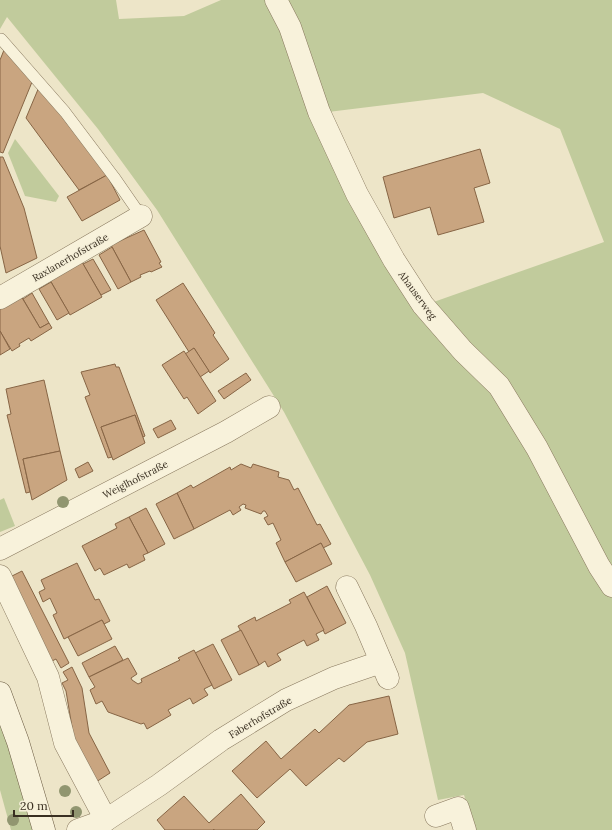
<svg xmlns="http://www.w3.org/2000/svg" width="612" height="830" font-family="Lora,serif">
	<rect width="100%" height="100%" fill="#ede5c8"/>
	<g fill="#c1cb9c">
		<polygon points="0,0 116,0 119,19 184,16 221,0 268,0 342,180 515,421 592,569 612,598 612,830 475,830 464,795 438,800 405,653 370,575 284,412 157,210 98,129 7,17 0,29"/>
		<polygon points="281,0 612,0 612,577 541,445 428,304 604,242 560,129 483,93 328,112"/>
		<polygon points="15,139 59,196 56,202 25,196 8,153"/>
		<polygon points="4,498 15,526 0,532 0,500"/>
		<polygon points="0,721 35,830 11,830 0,790"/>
	</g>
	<g fill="#c9a580" stroke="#876545">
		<polygon points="4,50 32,82 3,153 0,152 0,60"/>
		<polygon points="39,87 107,175 79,190 26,118"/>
		<polygon points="480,149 490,183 474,188 484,222 438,235 430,207 394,218 383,177"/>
		<polygon points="0,157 3,157 24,208 37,258 6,273 0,246"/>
		<polygon points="107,175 120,200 82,221 67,197"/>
		<polygon points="144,230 161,262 159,263 162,267 151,272 150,271 140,275 141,277 131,282 111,245"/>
		<polygon points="112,247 131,282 118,289 99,255"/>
		<polygon points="93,259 111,290 101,295 83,264"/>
		<polygon points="82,262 102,297 70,315 50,280"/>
		<polygon points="51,282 69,313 57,320 39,289"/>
		<polygon points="183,283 215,333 213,335 229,359 210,373 194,348 189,352 156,300"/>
		<polygon points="32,293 49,323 40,328 23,299"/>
		<polygon points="21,296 40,328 49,323 52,328 31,341 29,338 19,344 20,346 12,351 0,331 0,308"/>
		<polygon points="0,331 10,349 0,355"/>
		<polygon points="194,348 209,371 200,377 185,354"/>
		<polygon points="184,351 216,401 198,414 187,397 184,399 162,365"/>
		<polygon points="115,364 116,367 119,367 145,436 143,437 135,415 101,427 112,457 108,458 85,397 90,395 81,372"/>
		<polygon points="246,373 251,380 224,399 218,391"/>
		<polygon points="44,380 60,451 23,459 30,492 26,493 7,415 11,414 6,389"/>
		<polygon points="135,415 145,443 113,460 101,427"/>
		<polygon points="171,420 176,429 158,438 153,429"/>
		<polygon points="60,451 67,480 32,500 23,459"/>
		<polygon points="88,462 93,471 79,478 75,469"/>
		<polygon points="241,464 251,468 253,464 279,472 278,477 289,480 294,490 298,488 317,525 320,524 331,544 323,548 321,543 285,562 276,543 281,540 273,523 268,525 264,518 268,516 265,511 263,511 261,514 245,508 246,505 243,504 239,507 241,510 233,515 230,510 194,529 177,493 191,485 193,488 230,467 231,470"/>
		<polygon points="177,493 194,529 174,539 156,504"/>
		<polygon points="146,508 165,544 148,553 129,517"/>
		<polygon points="129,517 148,553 143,555 145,560 129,568 127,564 104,575 100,568 95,571 82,546 117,528 115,524"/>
		<polygon points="321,543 332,564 296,582 285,562"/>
		<polygon points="77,563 95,600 99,599 110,621 104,624 102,620 64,639 53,615 57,613 50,598 43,602 39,592 45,589 41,580"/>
		<polygon points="22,571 69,663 61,668 56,659 50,662 8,578"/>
		<polygon points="327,586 346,623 325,634 307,597"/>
		<polygon points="304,592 324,630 316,634 319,640 307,646 304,640 277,654 281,660 268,667 265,661 259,665 238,626 255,617 256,621 291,603 289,600"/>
		<polygon points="102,620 112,639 78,656 68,637"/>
		<polygon points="241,630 259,665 239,675 221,640"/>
		<polygon points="213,644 232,680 214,689 195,653"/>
		<polygon points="115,646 123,660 89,677 82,663"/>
		<polygon points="194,650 212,685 204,689 208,695 193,704 190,698 168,710 171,715 147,729 144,723 141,724 108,712 102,701 96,704 90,690 95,687 89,677 128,658 137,674 131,678 132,680 138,684 142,682 141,679 180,660 178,658"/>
		<polygon points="72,667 82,688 89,733 110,773 96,782 74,739 66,691 62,683 68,680 63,672"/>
		<polygon points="389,696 398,734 367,742 344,762 339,758 306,786 290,769 257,798 232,771 266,741 281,759 315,729 319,733 349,705"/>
		<polygon points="241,794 265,822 257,830 214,830 214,829 213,830 165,830 157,820 184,796 209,823"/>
	</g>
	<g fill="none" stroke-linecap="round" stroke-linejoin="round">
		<defs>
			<polyline id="lane" points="1,39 65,112 114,177 141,216"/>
			<g id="street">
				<polyline points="276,0 290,27 319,112 357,194 394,260 423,305 463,351 499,386 537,448 599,566 612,586"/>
				<polyline points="0,298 141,216"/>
				<polyline points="0,549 226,432 269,407"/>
				<polyline points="0,576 48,677 65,743 106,820"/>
				<polyline points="347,587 366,626 388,678"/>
				<polyline points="436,816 458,808 465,830"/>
				<polyline points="78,830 106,820 159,785 221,740 286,700 334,678 381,662"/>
			</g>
			<polyline id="secondary" points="0,693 18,742 44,830"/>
		</defs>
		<use href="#lane" stroke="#88785e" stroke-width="12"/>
		<use href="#street" stroke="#88785e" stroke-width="23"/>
		<use href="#secondary" stroke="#6a5a41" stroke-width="23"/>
		<use href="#lane" stroke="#f8f2db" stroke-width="11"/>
		<use href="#street" stroke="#f8f2db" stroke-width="22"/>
		<use href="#secondary" stroke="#f8f2db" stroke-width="22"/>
	</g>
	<g fill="#919670">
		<circle cx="63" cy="502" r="6"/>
		<circle cx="65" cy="791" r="6"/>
		<circle cx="76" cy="812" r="6"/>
		<circle cx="13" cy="820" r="6"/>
	</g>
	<g text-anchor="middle" stroke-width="3" stroke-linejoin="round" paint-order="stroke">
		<g font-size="10" fill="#392f21" stroke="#f5efd8">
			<text transform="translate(70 257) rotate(-30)" y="4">Raxlanerhofstraße</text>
			<text transform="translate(418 295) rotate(54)" y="4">Ahauserweg</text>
			<text transform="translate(135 479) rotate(-27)" y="4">Weiglhofstraße</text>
			<text transform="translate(260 717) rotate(-31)" y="4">Faberhofstraße</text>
		</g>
	</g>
	<path d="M14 810v6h59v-6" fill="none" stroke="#392f21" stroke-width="2"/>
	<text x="20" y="810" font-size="12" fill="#392f21" stroke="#f5efd8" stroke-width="3" paint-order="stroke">20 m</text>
</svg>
